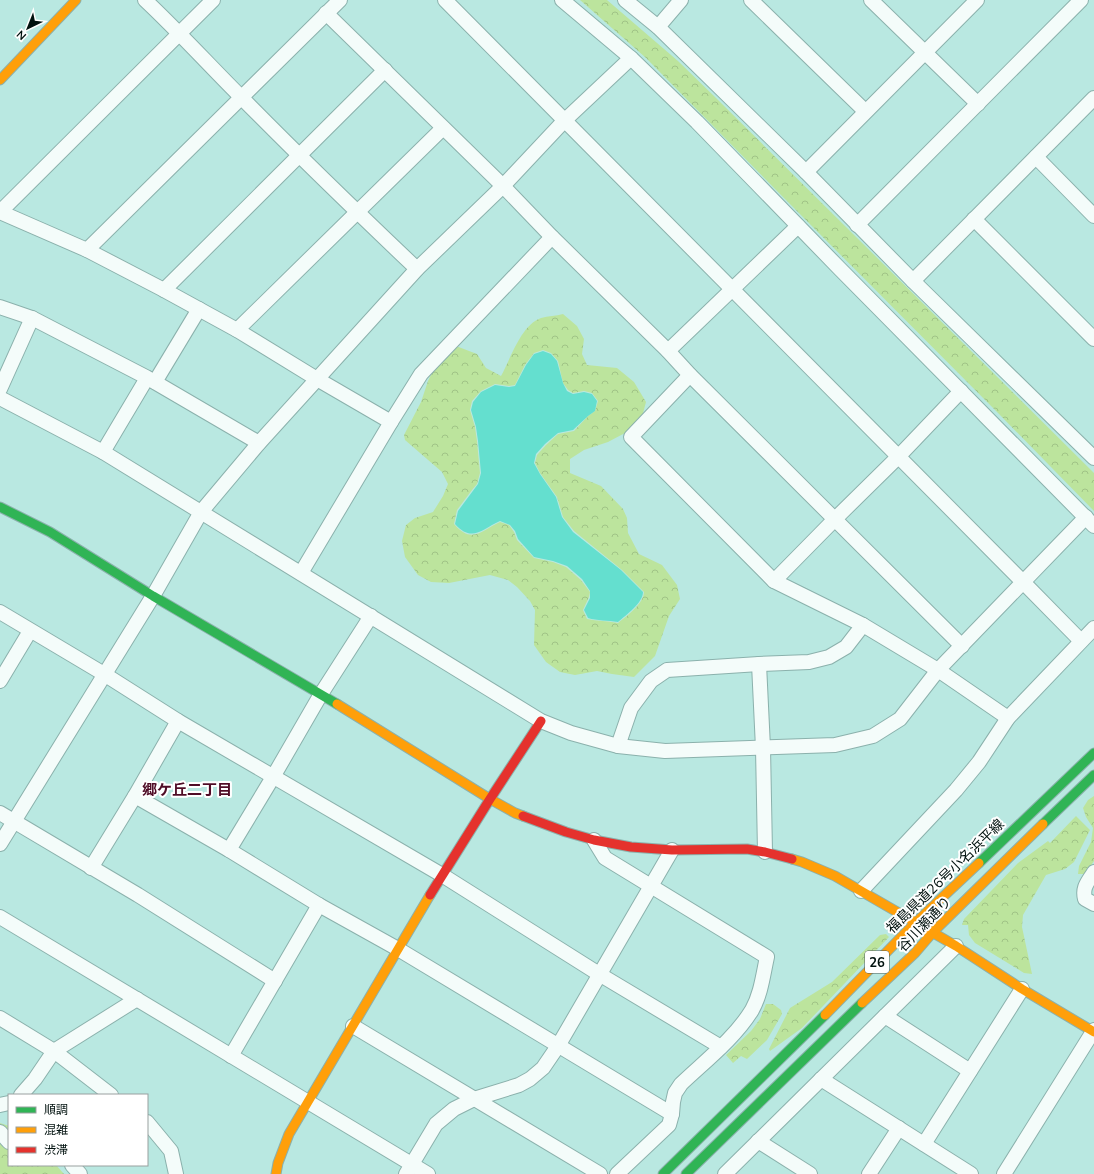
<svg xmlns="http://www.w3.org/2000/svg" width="1094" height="1174" font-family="'Nunito Sans','Noto Sans JP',sans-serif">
	<defs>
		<pattern id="forest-crowns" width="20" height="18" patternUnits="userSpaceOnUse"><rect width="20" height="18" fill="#bce49d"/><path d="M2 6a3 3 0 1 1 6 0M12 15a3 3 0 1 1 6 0" fill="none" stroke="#a0c386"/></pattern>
	</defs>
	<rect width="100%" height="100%" fill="#b9e8e1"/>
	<g fill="url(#forest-crowns)" fill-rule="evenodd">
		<polygon points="580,0 607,0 678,61 715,97 1094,473 1094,511 999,414 775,189 646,58"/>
		<path d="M563,314L577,326L584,339L582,354L587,365L617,368L634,382L646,402L642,417L625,433L608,442L584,450L570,459V473L601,486L623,509L627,518L628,533L639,554L662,565L677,585L680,599L669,616L655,656L634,677L612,674L597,671L575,675L560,672L546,662L534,645L535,610L530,601L517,587L508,580L490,575L449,583L431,582L418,575L405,557L402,541L406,525L415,518L433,512L443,496L448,484L442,472L405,440L404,435L421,402L428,381L439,358L456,346L477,354L486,368L501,376C511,358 521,325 541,318C548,316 556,316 563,314ZM543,350L551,353L558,361L563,383L568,390L573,393L584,391L592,393L598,401L595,411L588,416L574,431L558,434L546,445L537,455L535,463L540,473L557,497L563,517L574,531L622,570L644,592C644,603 627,616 618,623C608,621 597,621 587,619L583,610L589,597L590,592L581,580L566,567L553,562L534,558L517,540L514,532L509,525L500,522C482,530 472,545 454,524L457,510L472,490L477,484L480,473L477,441L475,427L470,410L472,401L481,391L495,384L509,386L515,385L525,365L534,353Z"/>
		<polygon points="1094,796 1094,861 1085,874 1078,874 1079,866 1091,842 1093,828 1086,817 1083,808 1088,800"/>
		<polygon points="1076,816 1090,830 1074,862 1065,869 1046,875 1023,915 1022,927 1032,974 1024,973 975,943 969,935 968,925 962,925 964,919 1018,863 1048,841 1050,843"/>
		<polygon points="886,934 889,937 802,1028 770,1051 769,1049 790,1008 832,982 880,935"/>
		<polygon points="766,1004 773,1004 781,1010 782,1014 767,1040 747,1059 741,1056 733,1063 726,1055 751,1031 760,1019"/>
		<polygon points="0,1123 9,1126 9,1165 56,1165 64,1174 0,1174"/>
	</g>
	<path fill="#64dfcf" d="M543,351L551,354L557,361L563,383L567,391L573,394L584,392L592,394L597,401L595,411L588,416L573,430L558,433L545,444L536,454L534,463L540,474L556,497L562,517L573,532L621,570L643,592C643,603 626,615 618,622C608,620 597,621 588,618L584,610L590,598V591L582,579L567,566L553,561L534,557L518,539L515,531L510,525L500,521C482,529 472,543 455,524L458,511L478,484L481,473L478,441L476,427L471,410L473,402L481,392L495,385L509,387L515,386L526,365L534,354Z"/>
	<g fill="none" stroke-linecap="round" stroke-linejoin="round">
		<defs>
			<g id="street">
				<path d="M145,0C178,31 209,65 241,97C299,156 358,213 417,269"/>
				<polyline points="445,0 1023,582 1081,641"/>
				<polyline points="562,0 631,58 697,122 839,268 1094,526"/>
				<polyline points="625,0 658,27 806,172 913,281 1094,458"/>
				<polyline points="751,0 865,111"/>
				<polyline points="871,0 978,104"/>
				<polyline points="326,13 503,186 552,237 668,351 690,375 962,646"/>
				<polyline points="658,27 681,0"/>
				<polyline points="1036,157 1094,216"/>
				<polyline points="806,172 977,0"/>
				<polyline points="0,212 87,250 164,290 237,330 317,379 391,422"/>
				<polyline points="0,212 213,0"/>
				<polyline points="974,219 1094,339"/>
				<polyline points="857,225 1081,0"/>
				<polyline points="87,250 340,0"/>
				<polyline points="913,281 1094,98"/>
				<polyline points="164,290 385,70"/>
				<polyline points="0,307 32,318 146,377 259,443"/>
				<polyline points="237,330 443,128"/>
				<polyline points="668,351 798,226"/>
				<polyline points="690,375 631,437 774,581 863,625 938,670 1008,718"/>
				<polyline points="155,382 199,309"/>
				<polyline points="0,389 32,318"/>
				<polyline points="0,398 103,452 541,721 571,733 618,746 665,751 835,745 873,736 900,719 938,670 1086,517"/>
				<polyline points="103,452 147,378"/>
				<polyline points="301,573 391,422 421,374 552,237"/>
				<polyline points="774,581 835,519 898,457 961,391"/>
				<polyline points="0,612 104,674 178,721 442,875 599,974 721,1047"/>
				<polyline points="759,664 763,748 765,852"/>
				<polyline points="0,681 30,631"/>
				<polyline points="618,746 631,708 651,681 667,670 759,664 809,662 829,657 846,647 863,625"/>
				<polyline points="135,796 229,850 319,905 398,949 672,1114"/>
				<polyline points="0,813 138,895 275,981"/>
				<path d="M594,840L605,858L767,957C763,975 761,994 752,1010C735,1038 704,1062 681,1084L675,1093L673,1102L672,1114L669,1125L617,1174"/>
				<polyline points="0,844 153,596 201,512 259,443 417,269 503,186 564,121 631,58"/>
				<polyline points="229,850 273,777 321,694 371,616"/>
				<polyline points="91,868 135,796 178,721"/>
				<path d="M1094,872C1088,882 1082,887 1085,899L1094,904"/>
				<polyline points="861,891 956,790 979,762 1008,718 1094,628"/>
				<polyline points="0,917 428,1174"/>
				<polyline points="885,1016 970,1071"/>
				<polyline points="0,1018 54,1051 111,1095"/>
				<polyline points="353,1026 600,1174"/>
				<polyline points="231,1056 319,905"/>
				<polyline points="821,1079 971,1174"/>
				<polyline points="21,1095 35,1079 54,1051 137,999"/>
				<polyline points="0,1105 9,1103"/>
				<polyline points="147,1122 171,1151 176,1174"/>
				<polyline points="0,1132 9,1142"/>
				<polyline points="758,1141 810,1174"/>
				<polyline points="924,1144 1022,989"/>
				<polyline points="72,1165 80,1174"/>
				<polyline points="406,1174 436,1124 454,1109 474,1099 519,1085 530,1079 543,1068 558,1046 672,850"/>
				<polyline points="725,1174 956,946"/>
				<polyline points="869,1174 899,1128"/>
				<polyline points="1004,1174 1094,1030"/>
			</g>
			<g id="fast">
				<polyline points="0,507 50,532 153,596 337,704"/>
				<polyline points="1043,824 1094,775"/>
				<polyline points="979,863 1094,753"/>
				<polyline points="663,1174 825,1015"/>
				<polyline points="686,1174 862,1003"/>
			</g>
			<g id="slow">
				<polyline points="0,80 76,0"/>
				<polyline points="337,704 490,799 515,813 523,816"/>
				<polyline points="792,859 802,862 835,876 956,946 1022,989 1094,1032"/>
				<polyline points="862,1003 915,953 933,932 1043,824"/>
				<polyline points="825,1015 915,923 979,863"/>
				<polyline points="276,1174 278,1163 289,1134 430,895"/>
			</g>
			<g id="jam">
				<polyline points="523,816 566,832 594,840 631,847 672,850 747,849 765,852 792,859"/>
				<polyline points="430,895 490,799 541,721"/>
			</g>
		</defs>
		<use href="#street" stroke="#8bb1ac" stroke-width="16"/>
		<use href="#fast" stroke="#8bb1ac" stroke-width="11"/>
		<use href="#slow" stroke="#8bb1ac" stroke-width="11"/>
		<use href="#jam" stroke="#8bb1ac" stroke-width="11"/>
		<use href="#street" stroke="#f4fcfa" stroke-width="14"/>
		<use href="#fast" stroke="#30b455" stroke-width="9"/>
		<use href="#slow" stroke="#ff9f0a" stroke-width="9"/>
		<use href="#jam" stroke="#e5322d" stroke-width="9"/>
	</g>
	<g text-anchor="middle" stroke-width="4" stroke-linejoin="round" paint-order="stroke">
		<rect fill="#fff" stroke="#4c5856" stroke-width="1" x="865" y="951" width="24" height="22" rx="3"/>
		<g font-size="13" font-weight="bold" fill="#00110e">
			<text x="877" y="967">26</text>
		</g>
		<g font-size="14" fill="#00110e" stroke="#fff">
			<text transform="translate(945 876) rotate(-44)" y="5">福島県道26号小名浜平線</text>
			<text transform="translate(924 924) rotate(-46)" y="5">谷川瀬通り</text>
		</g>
		<g font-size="15" font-weight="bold" fill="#4f0c26" stroke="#fff">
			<text x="187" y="795">郷ケ丘二丁目</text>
		</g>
	</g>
	<rect x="8" y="1094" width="140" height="72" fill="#ffffff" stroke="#99a09f"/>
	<rect x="16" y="1107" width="20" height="6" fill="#30b455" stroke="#99a09f"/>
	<text x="44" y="1114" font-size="12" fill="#00110e">順調</text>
	<rect x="16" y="1127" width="20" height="6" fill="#ff9f0a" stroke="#99a09f"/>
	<text x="44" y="1134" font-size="12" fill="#00110e">混雑</text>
	<rect x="16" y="1147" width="20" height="6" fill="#e5322d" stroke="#99a09f"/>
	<text x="44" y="1154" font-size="12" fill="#00110e">渋滞</text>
	<g transform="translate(28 28) rotate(223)" stroke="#ffffff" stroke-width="3" paint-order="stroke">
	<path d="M0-3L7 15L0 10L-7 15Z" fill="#00110e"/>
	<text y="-6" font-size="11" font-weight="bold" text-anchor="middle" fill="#00110e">N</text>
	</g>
</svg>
